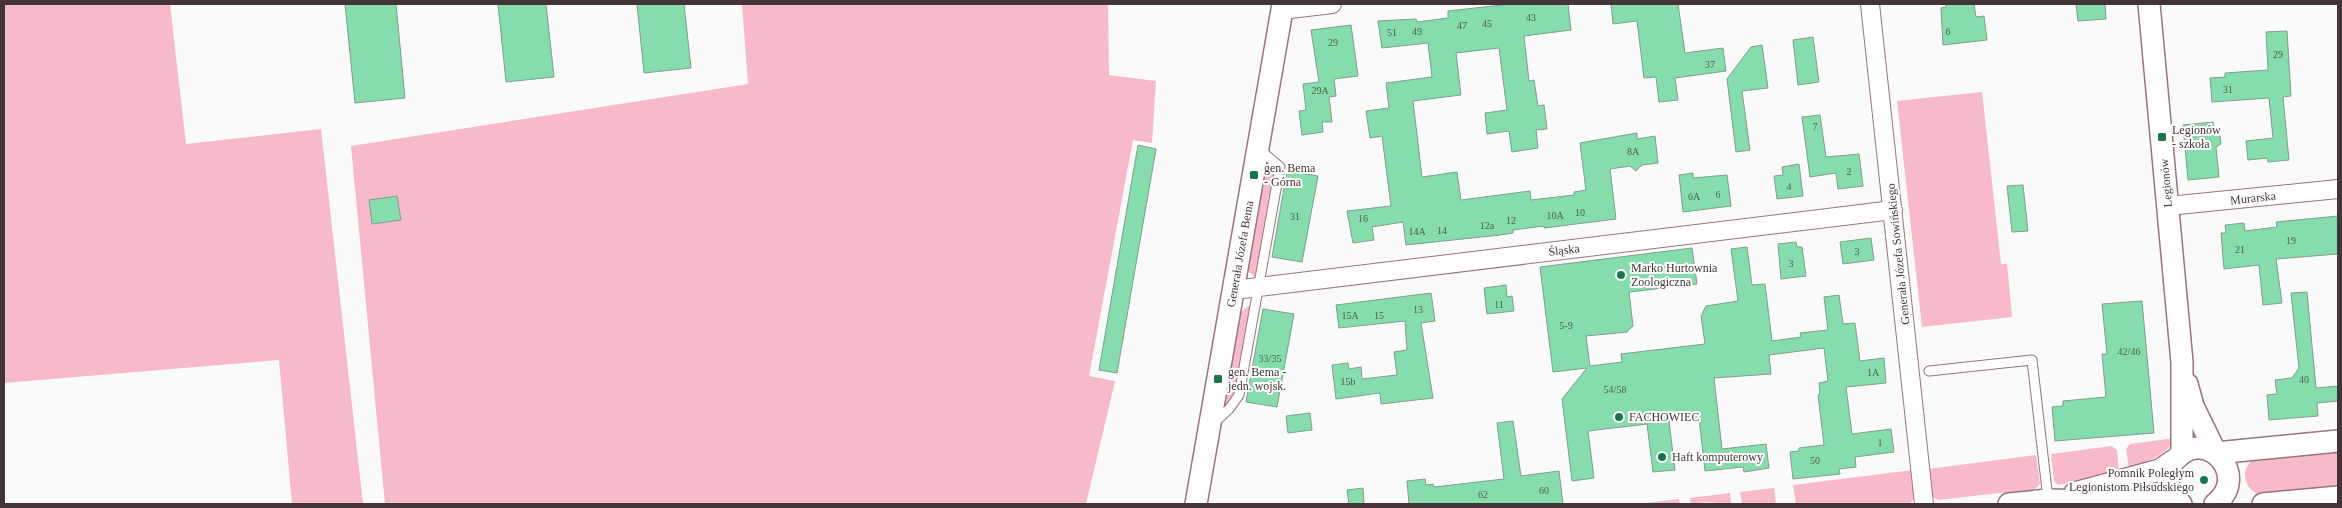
<svg xmlns="http://www.w3.org/2000/svg" width="2342" height="508" font-family="'Times New Roman',serif">
	<rect width="100%" height="100%" fill="#fafafa"/>
	<g fill="#f8b9ca">
		<polygon points="4,4 170,4 186,144 321,129 363,504 292,504 279,360 4,383"/>
		<polygon points="742,4 1108,4 1109,75 1156,81 1152,143 1133,140 1089,376 1115,381 1086,504 385,504 351,146 748,84"/>
		<polygon points="1982,92 2001,264 2007,264 2012,317 1922,327 1897,101"/>
		<polygon points="1265,166 1275,170 1256,278 1249,272 1248,265"/>
		<polygon points="1250,305 1236,390 1223,408 1237,321 1241,312"/>
		<path d="M2175,438C2167,456 2146,462 2129,469L2126,449L2130,444Z"/>
		<polygon points="2112,446 2117,450 2119,473 2058,485 2054,481 2051,454"/>
		<path d="M2338,446V491L2267,499C2242,490 2236,469 2260,454Z"/>
		<polygon points="2036,455 2040,484 2035,489 1938,500 1930,495 1928,469"/>
		<polygon points="1913,470 1916,497 1910,503 1796,504 1793,485"/>
		<polygon points="1774,488 1776,504 1742,504 1740,492"/>
		<polygon points="1730,493 1731,504 1706,502 1691,504 1690,498"/>
		<polygon points="1679,499 1680,504 1638,504"/>
	</g>
	<g fill="#84ddab" stroke="#7f9e8c">
		<polygon points="345,4 396,4 405,98 355,103"/>
		<polygon points="498,4 546,4 554,77 506,82"/>
		<polygon points="637,4 684,4 691,68 644,73"/>
		<polygon points="1511,4 1568,4 1571,30 1524,36 1529,81 1534,80 1538,106 1544,105 1547,129 1536,130 1538,148 1512,152 1509,131 1487,134 1485,113 1507,110 1499,48 1456,53 1461,95 1413,101 1422,177 1457,172 1461,200 1530,191 1531,200 1574,195 1574,192 1586,190 1580,143 1637,133 1637,139 1655,136 1658,163 1642,165 1636,171 1630,166 1610,169 1616,219 1544,228 1544,226 1513,230 1513,233 1500,235 1406,245 1403,222 1372,227 1374,240 1353,243 1347,211 1391,206 1382,136 1370,138 1366,111 1389,108 1386,83 1432,77 1428,43 1382,48 1378,21 1416,19 1417,22 1448,18 1448,11"/>
		<polygon points="1611,4 1678,4 1685,53 1723,48 1726,71 1675,78 1678,100 1659,102 1656,77 1644,78 1637,21 1613,24"/>
		<polygon points="1946,4 1974,4 1976,17 1984,16 1987,40 1943,45 1941,8 1946,7"/>
		<polygon points="2076,4 2105,4 2106,19 2078,21"/>
		<polygon points="1351,25 1358,76 1334,79 1336,96 1329,97 1332,122 1322,122 1323,132 1302,135 1299,111 1306,110 1303,84 1319,82 1311,30"/>
		<polygon points="2287,31 2291,96 2283,97 2289,160 2268,162 2267,158 2248,160 2246,141 2273,138 2269,98 2212,102 2210,78 2225,77 2225,73 2268,70 2266,32"/>
		<polygon points="1813,37 1819,82 1798,85 1793,40"/>
		<polygon points="1762,45 1768,88 1742,91 1750,150 1736,152 1727,79 1751,47"/>
		<polygon points="1820,115 1826,157 1859,154 1863,186 1838,189 1836,173 1810,177 1802,117"/>
		<polygon points="2213,122 2214,133 2220,136 2221,144 2216,147 2219,177 2188,180 2183,125"/>
		<polygon points="1138,145 1156,149 1117,373 1099,370"/>
		<polygon points="1799,164 1803,196 1777,199 1774,176 1783,175 1782,167"/>
		<polygon points="1287,171 1318,176 1302,262 1272,257"/>
		<polygon points="1693,173 1693,178 1727,175 1731,206 1683,212 1679,175"/>
		<polygon points="2023,185 2028,231 2012,232 2007,186"/>
		<polygon points="397,196 401,220 372,224 369,200"/>
		<polygon points="2338,216 2338,254 2276,259 2282,303 2263,305 2259,265 2224,269 2221,233 2226,233 2225,225 2244,223 2245,231 2277,227 2276,222"/>
		<polygon points="1871,238 1874,260 1843,264 1840,242"/>
		<polygon points="1796,242 1797,247 1802,247 1806,276 1781,279 1778,244"/>
		<polygon points="1747,247 1752,285 1765,284 1772,341 1801,337 1800,333 1828,330 1824,297 1839,295 1843,324 1855,323 1860,361 1884,358 1886,383 1846,387 1852,434 1891,429 1894,452 1855,457 1856,467 1839,469 1840,474 1793,479 1790,452 1799,451 1799,448 1824,445 1818,395 1820,394 1819,383 1828,381 1824,348 1769,355 1771,374 1714,378 1722,449 1766,444 1769,468 1744,472 1743,467 1705,471 1699,418 1669,421 1675,470 1653,472 1647,424 1588,431 1594,478 1572,481 1562,399 1587,368 1553,372 1540,267 1692,248 1697,284 1629,292 1633,326 1627,332 1586,336 1590,366 1622,362 1621,354 1705,344 1701,316 1706,306 1738,301 1731,249"/>
		<polygon points="1506,285 1507,297 1512,296 1514,311 1487,314 1484,288"/>
		<polygon points="2307,292 2316,388 2338,386 2338,401 2317,403 2318,416 2269,420 2267,395 2277,394 2275,380 2292,378 2299,368 2291,293"/>
		<polygon points="1431,293 1435,321 1421,323 1433,398 1381,404 1380,393 1336,399 1332,365 1348,363 1349,369 1361,367 1362,379 1397,375 1394,352 1407,350 1405,321 1339,328 1336,305"/>
		<polygon points="2142,301 2154,433 2055,441 2052,407 2063,406 2063,401 2106,397 2102,354 2107,354 2102,304"/>
		<polygon points="1263,309 1294,314 1277,407 1246,402"/>
		<polygon points="1310,413 1312,430 1288,433 1286,416"/>
		<polygon points="1513,421 1521,476 1559,471 1563,504 1409,504 1407,481 1425,479 1426,485 1433,484 1434,487 1504,479 1497,423"/>
		<polygon points="1363,488 1364,504 1349,504 1347,490"/>
	</g>
	<g fill="none" stroke-linecap="round" stroke-linejoin="round">
		<defs>
			<g id="service">
				<polyline points="1929,371 2032,360 2048,499"/>
				<polyline points="1214,423 1229,409 1239,395 1280,167 1259,149"/>
			</g>
			<g id="minor">
				<polyline points="1870,4 1924,504"/>
				<polyline points="1282,10 1332,4"/>
				<polyline points="2168,206 2338,189"/>
				<polyline points="1234,290 1893,210"/>
			</g>
			<g id="tertiary">
				<polyline points="2149,4 2182,362 2182,453"/>
				<polyline points="2187,384 2193,406 2216,453"/>
				<polyline points="2216,453 2338,441"/>
				<polyline points="2075,493 2160,470 2173,461"/>
				<polyline points="1196,504 1283,4"/>
				<polyline points="2009,504 2048,500 2179,503"/>
				<path d="M2181,504C2172,497 2167,486 2168,474C2169,467 2173,461 2178,457C2207,428 2251,476 2215,504"/>
				<polyline points="2263,504 2338,497"/>
			</g>
		</defs>
		<use href="#service" stroke="#97757e" stroke-width="11"/>
		<use href="#minor" stroke="#97757e" stroke-width="20"/>
		<use href="#tertiary" stroke="#97757e" stroke-width="24"/>
		<use href="#service" stroke="#fff" stroke-width="9"/>
		<use href="#minor" stroke="#fff" stroke-width="18"/>
		<use href="#tertiary" stroke="#fff" stroke-width="21"/>
	</g>
	<g fill="#18764d" stroke="#fff" stroke-width="2">
		<rect x="2157" y="132" width="10" height="10" rx="2.5"/>
		<rect x="1249" y="170" width="10" height="10" rx="2.5"/>
		<circle cx="1621" cy="275" r="5"/>
		<rect x="1213" y="374" width="10" height="10" rx="2.5"/>
		<circle cx="1619" cy="417" r="5"/>
		<circle cx="1662" cy="457" r="5"/>
		<circle cx="2204" cy="480" r="5"/>
	</g>
	<g text-anchor="middle" stroke-width="4" stroke-linejoin="round" paint-order="stroke">
		<g font-size="10" fill="#525e54">
			<text x="1531" y="21">43</text>
			<text x="1487" y="27">45</text>
			<text x="1462" y="29">47</text>
			<text x="1417" y="35">49</text>
			<text x="1948" y="35">6</text>
			<text x="1392" y="36">51</text>
			<text x="1333" y="46">29</text>
			<text x="2278" y="58">29</text>
			<text x="1710" y="68">37</text>
			<text x="2228" y="93">31</text>
			<text x="1320" y="94">29A</text>
			<text x="1815" y="130">7</text>
			<text x="1633" y="155">8A</text>
			<text x="1849" y="175">2</text>
			<text x="1789" y="190">4</text>
			<text x="1718" y="198">6</text>
			<text x="1694" y="200">6A</text>
			<text x="1580" y="216">10</text>
			<text x="1555" y="219">10A</text>
			<text x="1295" y="220">31</text>
			<text x="1363" y="222">16</text>
			<text x="1511" y="224">12</text>
			<text x="1487" y="229">12a</text>
			<text x="1442" y="234">14</text>
			<text x="1417" y="235">14A</text>
			<text x="2291" y="244">19</text>
			<text x="2240" y="253">21</text>
			<text x="1857" y="255">3</text>
			<text x="1791" y="267">3</text>
			<text x="1499" y="308">11</text>
			<text x="1418" y="313">13</text>
			<text x="1350" y="319">15A</text>
			<text x="1379" y="319">15</text>
			<text x="1566" y="329">5-9</text>
			<text x="2129" y="355">42/46</text>
			<text x="1270" y="362">33/35</text>
			<text x="1873" y="376">1A</text>
			<text x="2304" y="383">40</text>
			<text x="1348" y="385">15b</text>
			<text x="1615" y="393">54/58</text>
			<text x="1880" y="446">1</text>
			<text x="1815" y="464">50</text>
			<text x="1544" y="494">60</text>
			<text x="1483" y="498">62</text>
		</g>
		<g font-size="12" fill="#423437" stroke="#fff" text-anchor="start">
			<text x="2172" y="134">Legionów<tspan x="2172" dy="14">- szkoła</tspan></text>
			<text x="1264" y="172">gen. Bema<tspan x="1264" dy="14">- Górna</tspan></text>
			<text x="1631" y="272">Marko Hurtownia<tspan x="1631" dy="14">Zoologiczna</tspan></text>
			<text x="1228" y="376">gen. Bema -<tspan x="1228" dy="14">jedn. wojsk.</tspan></text>
			<text x="1629" y="421">FACHOWIEC</text>
			<text x="1672" y="461">Haft komputerowy</text>
			<text x="2194" y="477" text-anchor="end">Pomnik Poległym<tspan x="2194" dy="14">Legionistom Piłsudskiego</tspan></text>
		</g>
		<g font-size="12" fill="#423437" stroke="#fff">
			<text transform="translate(2166 183) rotate(-95)" y="4">Legionów</text>
			<text transform="translate(2253 198) rotate(-6)" y="4">Murarska</text>
			<text transform="translate(1564 250) rotate(-7)" y="4">Śląska</text>
			<text transform="translate(1240 254) rotate(-80)" y="4">Generała Józefa Bema</text>
			<text transform="translate(1898 254) rotate(-96)" y="4">Generała Józefa Sowińskiego</text>
		</g>
	</g>
	<rect width="2342" height="508" fill="none" stroke="#423437" stroke-width="10"/>
</svg>
